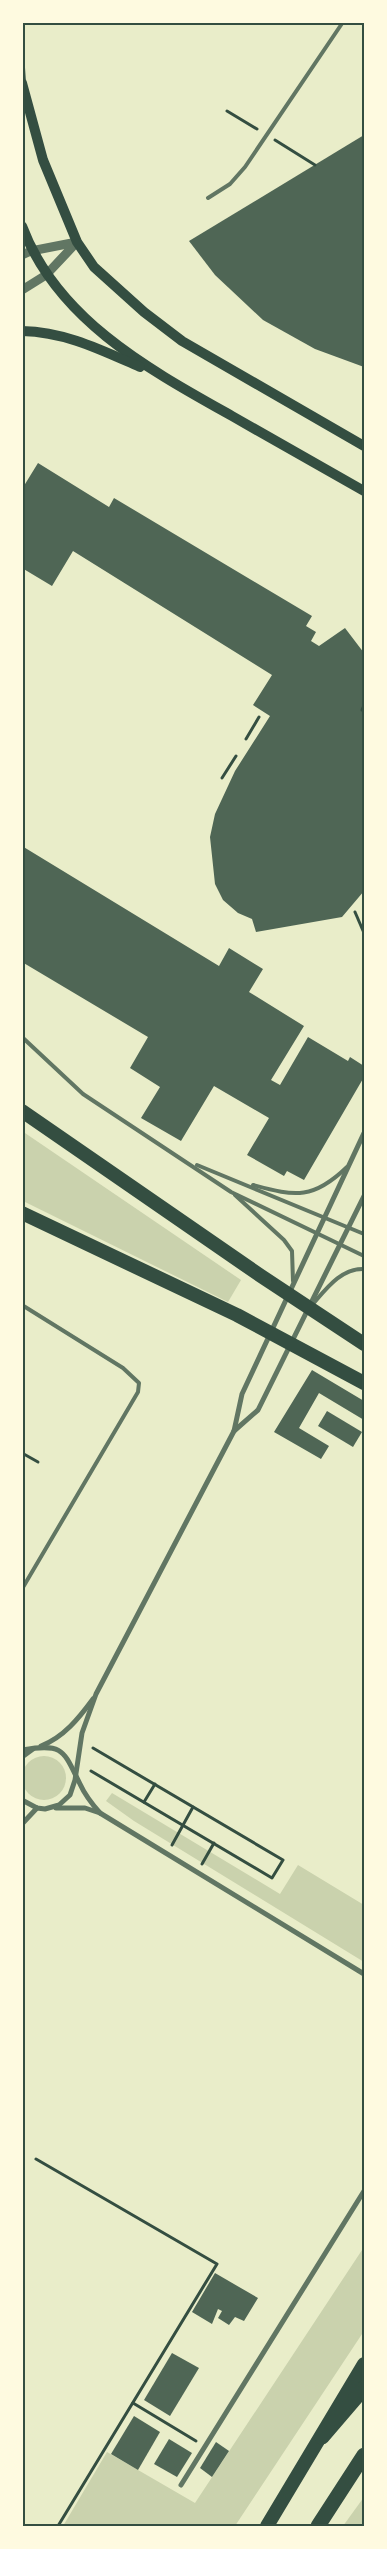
<svg xmlns="http://www.w3.org/2000/svg" width="387" height="2549" font-family="Inter,sans-serif">
	<rect width="100%" height="100%" fill="#e9edc9"/>
	<g fill="#cad2ad">
		<polygon points="22,1131 241,1280 228,1302 23,1201"/>
		<circle cx="44" cy="1778" r="22"/>
		<polygon points="112,1793 280,1894 298,1865 364,1905 364,1962 134,1821 106,1801"/>
		<polygon points="364,2247 364,2331 235,2526 63,2526 107,2452 195,2503"/>
		<polygon points="364,2497 364,2526 343,2526"/>
	</g>
	<g fill="#4f6655">
		<polygon points="364,135 364,367 315,349 263,320 215,275 189,241"/>
		<polygon points="38,463 109,507 114,498 312,616 306,626 316,632 311,641 319,646 345,628 364,653 364,891 342,917 256,932 252,919 238,913 223,900 215,884 210,837 215,814 235,771 270,716 253,705 272,675 73,551 52,586 22,568 22,489"/>
		<polygon points="22,846 219,966 229,948 263,969 249,992 304,1026 271,1080 280,1085 308,1037 348,1061 350,1057 364,1066 364,1077 304,1180 287,1171 284,1176 247,1155 269,1118 214,1086 181,1141 141,1118 160,1087 130,1068 148,1037 22,962"/>
		<polygon points="312,1370 364,1401 364,1420 319,1393 299,1428 329,1446 321,1459 274,1432"/>
		<polygon points="327,1411 362,1432 353,1447 318,1426"/>
		<polygon points="215,2273 258,2298 244,2321 235,2317 229,2325 218,2318 222,2311 218,2309 212,2324 192,2312"/>
		<polygon points="172,2353 199,2368 170,2416 144,2400"/>
		<polygon points="134,2416 160,2432 138,2470 111,2454"/>
		<polygon points="169,2439 192,2453 177,2477 154,2464"/>
		<polygon points="216,2442 229,2451 212,2477 200,2468"/>
	</g>
	<g fill="none" stroke-linecap="round" stroke-linejoin="round">
		<g stroke="#344e41" stroke-width="3">
			<polyline points="227,111 257,129"/>
			<polyline points="275,140 315,165"/>
			<polyline points="362,710 364,705"/>
			<polyline points="246,739 259,717"/>
			<polyline points="222,778 236,756"/>
			<polyline points="355,912 364,933"/>
			<polyline points="22,1453 38,1462"/>
			<polyline points="91,1771 272,1878 283,1860 93,1748"/>
			<polyline points="144,1802 155,1784"/>
			<polyline points="172,1845 193,1807"/>
			<polyline points="202,1864 214,1843"/>
			<polyline points="36,2159 217,2264 58,2526"/>
			<polyline points="133,2403 196,2441"/>
		</g>
		<g stroke="#617663" stroke-width="4">
			<polyline points="208,198 230,184 245,167 343,22"/>
			<polyline points="22,1037 83,1094 231,1192 364,1256"/>
			<polyline points="197,1165 364,1234"/>
			<path d="M253,1185C296,1197 314,1199 347,1167"/>
			<polyline points="235,1195 284,1240 292,1251 293,1281"/>
			<polyline points="22,1305 123,1368 139,1383 138,1392 22,1589"/>
			<path d="M312,1305C326,1289 341,1268 364,1269"/>
		</g>
		<g stroke="#617663" stroke-width="5">
			<polyline points="22,62 24,85"/>
			<polyline points="234,1431 258,1410 364,1196"/>
			<path d="M41,1746C64,1737 79,1718 93,1699"/>
			<path d="M22,1750C64,1743 63,1750 80,1784C85,1795 92,1804 100,1813"/>
			<polyline points="22,1757 33,1749"/>
			<polyline points="22,1800 37,1808 45,1809 59,1805 70,1795 75,1780 82,1733 96,1694 234,1431 242,1394 364,1133"/>
			<polyline points="56,1808 85,1808 100,1813 364,1974"/>
			<polyline points="22,1824 37,1808"/>
			<polyline points="181,2485 364,2191"/>
		</g>
		<g stroke="#617663" stroke-width="9">
			<polyline points="22,255 31,251 77,242"/>
			<polyline points="22,290 46,275 77,242"/>
		</g>
		<g stroke="#344e41" stroke-width="10">
			<polyline points="22,83 43,160 77,242 94,267 144,312 182,341 364,446"/>
			<path d="M22,226C57,320 150,370 232,416C276,441 320,466 364,491"/>
			<path d="M22,331C66,332 101,350 140,367"/>
		</g>
		<g stroke="#344e41" stroke-width="14">
			<polyline points="22,1111 261,1276 364,1344"/>
			<polyline points="22,1213 237,1315 364,1383"/>
			<polyline points="267,2526 364,2364"/>
		</g>
		<g stroke="#344e41" stroke-width="15">
			<polyline points="322,2437 364,2388"/>
			<polyline points="318,2526 364,2455"/>
		</g>
	</g>
	<rect width="387" height="2549" fill="none" stroke="#fefae0" stroke-width="48"/>
	<rect x="24" y="24" width="339" height="2501" fill="none" stroke="#344e41" stroke-width="2"/>
</svg>
